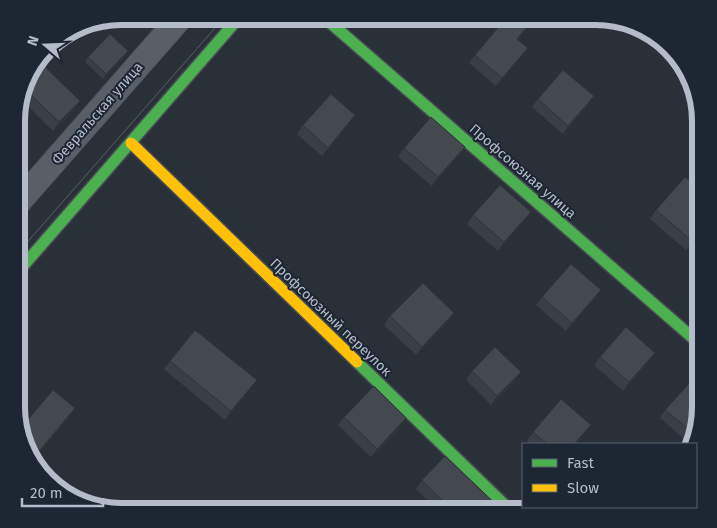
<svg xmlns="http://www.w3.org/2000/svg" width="717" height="528" font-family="'Fira Sans',sans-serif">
	<rect width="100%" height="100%" fill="#2a3038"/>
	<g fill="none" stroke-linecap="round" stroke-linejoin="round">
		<defs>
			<polyline id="street" points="17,204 177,21"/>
			<g id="fast">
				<polyline points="326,19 701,345"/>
				<polyline points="17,273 237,20"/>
				<polyline points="357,362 512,512"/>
			</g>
			<polyline id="slow" points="131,143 357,362"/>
		</defs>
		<use href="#street" stroke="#484c53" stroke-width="26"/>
		<use href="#fast" stroke="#484c53" stroke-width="14"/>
		<use href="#slow" stroke="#484c53" stroke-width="14"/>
		<use href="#street" stroke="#5a5e66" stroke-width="24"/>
		<use href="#fast" stroke="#4caf50" stroke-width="11"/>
		<use href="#slow" stroke="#ffc107" stroke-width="11"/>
		<g stroke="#595d64" stroke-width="1">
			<polyline points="17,222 194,21"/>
			<polyline points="17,254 222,20"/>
		</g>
	</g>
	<g fill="#3a3f45">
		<polygon points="537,17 518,39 522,57 496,86 469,63 475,55 505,20 502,18"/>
		<polygon points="128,51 125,56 103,79 85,62 88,57"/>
		<polygon points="30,69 80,101 74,110 53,131 20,98"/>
		<polygon points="594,96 588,105 563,134 532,107 538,99"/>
		<polygon points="349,124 322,156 297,134 303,125"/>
		<polygon points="465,147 459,155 432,186 398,157 404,148"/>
		<polygon points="701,190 701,257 689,246 686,250 650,219 656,210"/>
		<polygon points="531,212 525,220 498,251 467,224 473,215"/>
		<polygon points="542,297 595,298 566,331 536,305"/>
		<polygon points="454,313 448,322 416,355 384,325 390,316"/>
		<polygon points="655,353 649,361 623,391 594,365 600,357"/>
		<polygon points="170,361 251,388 225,420 164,369"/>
		<polygon points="472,371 515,381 491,405 466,380"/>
		<polygon points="75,408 69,417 32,461 27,454 20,429"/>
		<polygon points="665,410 700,415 689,443 660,418"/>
		<polygon points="344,417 401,427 371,457 338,425"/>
		<polygon points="591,425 585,433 575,444 531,444 527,441 533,432"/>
		<polygon points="422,480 504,512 439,512 416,489"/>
		<polygon points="601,507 618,507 605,510"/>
	</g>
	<g fill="#303338">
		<polygon points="535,17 537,17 511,47 517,39"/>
		<polygon points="528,48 522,57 496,86 502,78"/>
		<polygon points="128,51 125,56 103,79 106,74"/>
		<polygon points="594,96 588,105 563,134 568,126"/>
		<polygon points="80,101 74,110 53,131 59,122"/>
		<polygon points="355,115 349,124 322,156 328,148"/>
		<polygon points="465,147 459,155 432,186 438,177"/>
		<polygon points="531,212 525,220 498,251 504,242"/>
		<polygon points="601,290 595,298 566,331 572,323"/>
		<polygon points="454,313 448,322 416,355 422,347"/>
		<polygon points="655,353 649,361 623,391 629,382"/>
		<polygon points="521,372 515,381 491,405 497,396"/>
		<polygon points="257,380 251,388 225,420 231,411"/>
		<polygon points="75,408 69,417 32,461 35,456"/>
		<polygon points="406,418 401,427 371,457 377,449"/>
		<polygon points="591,425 585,433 575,444 574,444"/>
	</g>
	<g fill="#444950" stroke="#303338">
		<polygon points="507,17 535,17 517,39 528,48 502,78 475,55"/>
		<polygon points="110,34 128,51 106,74 88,57"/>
		<polygon points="38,60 80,101 59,122 24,88 30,69"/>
		<polygon points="563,70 594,96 568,126 538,99"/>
		<polygon points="331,94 355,115 328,148 303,125"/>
		<polygon points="431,117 465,147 438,177 404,148"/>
		<polygon points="685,177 701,190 701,243 695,238 692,241 656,210"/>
		<polygon points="500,185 531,212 504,242 473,215"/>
		<polygon points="571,264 601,290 572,323 542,297"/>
		<polygon points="423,283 454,313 422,347 390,316"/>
		<polygon points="626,327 655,353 629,382 600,357"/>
		<polygon points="195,330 257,380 231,411 170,361"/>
		<polygon points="495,347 521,372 497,396 472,371"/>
		<polygon points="694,378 701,384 700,415 693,433 665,410"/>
		<polygon points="374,386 406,418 377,449 344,417"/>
		<polygon points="53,390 75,408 35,456 26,449 20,429"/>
		<polygon points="561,399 591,425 574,444 547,444 533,432"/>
		<polygon points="445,456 504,512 454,512 422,480"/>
	</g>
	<g text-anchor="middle" stroke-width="4" stroke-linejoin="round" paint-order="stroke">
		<g font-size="14" fill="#b4bcc9" stroke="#1d2633">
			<text transform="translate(97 113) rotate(-49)" y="5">Февральская улица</text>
			<text transform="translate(523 171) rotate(41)" y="5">Профсоюзная улица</text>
			<text transform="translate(331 317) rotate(44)" y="5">Профсоюзный переулок</text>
		</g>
	</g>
	<path d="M0 0H717V528H0ZM121 25H596A96 96 0 0 1 692 121V407A96 96 0 0 1 596 503H121A96 96 0 0 1 25 407V121A96 96 0 0 1 121 25Z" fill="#1d2633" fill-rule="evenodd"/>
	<path fill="none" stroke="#b4bcc9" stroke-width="6" d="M121 25H596A96 96 0 0 1 692 121V407A96 96 0 0 1 596 503H121A96 96 0 0 1 25 407V121A96 96 0 0 1 121 25Z"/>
	<rect x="522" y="443" width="175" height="65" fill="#1d2633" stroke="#59626f"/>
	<rect x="532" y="459" width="25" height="8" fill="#4caf50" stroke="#59626f"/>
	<text x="567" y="468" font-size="15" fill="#b4bcc9">Fast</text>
	<rect x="532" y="484" width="25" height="8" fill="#ffc107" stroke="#59626f"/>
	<text x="567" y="493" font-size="15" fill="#b4bcc9">Slow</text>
	<g transform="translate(45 45) rotate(289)" stroke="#1d2633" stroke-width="4" paint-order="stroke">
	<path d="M0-4L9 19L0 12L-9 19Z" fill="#b4bcc9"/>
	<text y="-8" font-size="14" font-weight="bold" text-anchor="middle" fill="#b4bcc9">N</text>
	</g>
	<path d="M22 498v8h81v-8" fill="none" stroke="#b4bcc9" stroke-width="2.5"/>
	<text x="30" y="498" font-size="15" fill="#b4bcc9" stroke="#1d2633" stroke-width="4" paint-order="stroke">20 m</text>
</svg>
